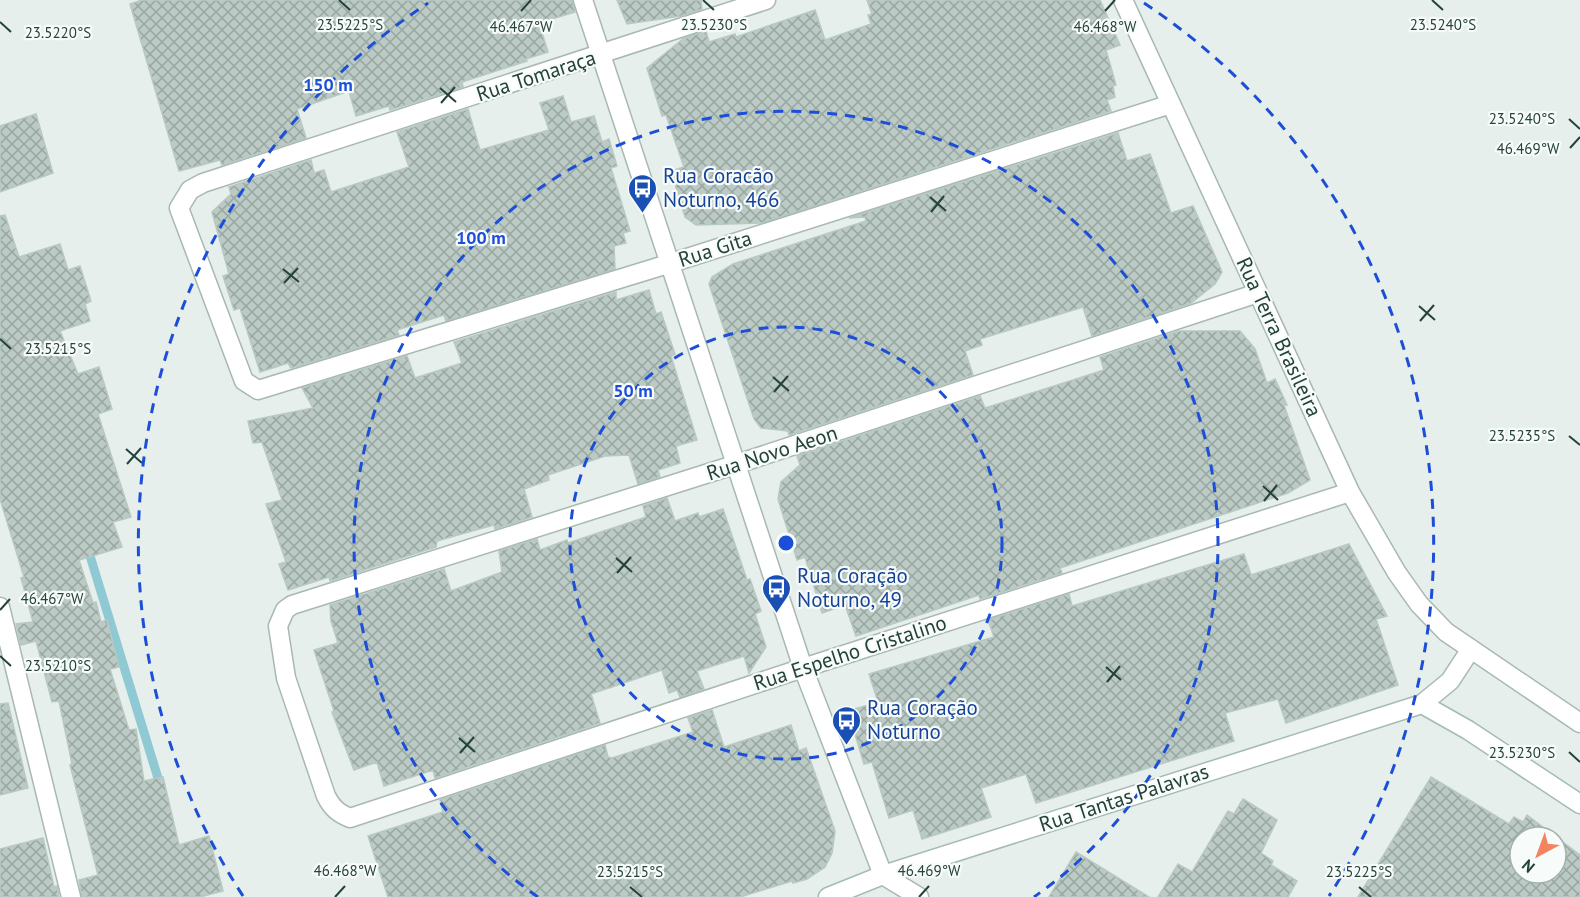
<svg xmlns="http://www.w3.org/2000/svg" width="1580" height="897" font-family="'PT Sans',sans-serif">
	<defs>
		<pattern id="building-cross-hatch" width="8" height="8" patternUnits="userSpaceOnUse" patternTransform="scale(1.5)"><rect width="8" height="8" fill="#bbcac4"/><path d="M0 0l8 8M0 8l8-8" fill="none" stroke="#98a6a0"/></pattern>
	</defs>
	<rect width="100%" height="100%" fill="#e6efeb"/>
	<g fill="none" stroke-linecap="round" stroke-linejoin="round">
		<polyline stroke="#8ec9d4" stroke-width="9" points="87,546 161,788"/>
	</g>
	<g fill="url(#building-cross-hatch)" stroke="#b8c9c2" stroke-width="1.5" fill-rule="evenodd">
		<polygon points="142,0 572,0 575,12 539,23 548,52 526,59 527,61 462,82 463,87 390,110 389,106 356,116 349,91 297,109 306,138 222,165 220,160 179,171 130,4"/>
		<polygon points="617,0 701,0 702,9 681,16 627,24"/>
		<polygon points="867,0 1100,0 1120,45 1106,50 1116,85 1113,86 1115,97 1107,100 1111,111 761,223 696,225 685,217 671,171 684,167 666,115 662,116 647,68 683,39 706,31 709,42 735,34 736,37 815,10 825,40 871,24 868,15 872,14"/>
		<polygon points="563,96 571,122 594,116 602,142 609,139 617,166 611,168 630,231 623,233 626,243 614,246 615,269 446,321 444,315 397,330 399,335 291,368 288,363 260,372 240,308 234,310 223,276 229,274 212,212 231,194 229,187 311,160 314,173 324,170 331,192 409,167 397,132 468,109 480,150 549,130 540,103"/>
		<polygon points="36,114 53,173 0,192 0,126"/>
		<polygon points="1118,133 1127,161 1150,154 1171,213 1193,206 1222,272 1215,284 1191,303 1092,336 1083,307 980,339 982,345 965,351 973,375 789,435 788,431 761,428 754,419 709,284 712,277 733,264 866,221 865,217 849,218"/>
		<polygon points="5,215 19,257 60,244 68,270 80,266 91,301 85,304 90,321 60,331 78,374 99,367 112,409 98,414 131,517 113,522 122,547 79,560 93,603 96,602 101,622 107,620 119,667 110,669 129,730 136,729 144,781 163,777 179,845 209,836 223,891 200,897 82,897 79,880 98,875 70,765 72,764 59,701 52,702 36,641 21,645 16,624 33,622 21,578 24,577 0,499 0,216"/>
		<polygon points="649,290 656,314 661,312 675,354 671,356 697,440 676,446 680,463 658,470 660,477 638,484 629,455 605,456 548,475 549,480 524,489 532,517 495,529 494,525 465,533 437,541 436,547 330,581 329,577 288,590 279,564 286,562 266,504 282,500 262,442 253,443 248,421 313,408 302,388 407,356 415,378 462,363 454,342 616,292 616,300"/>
		<polygon points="1179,331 1240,331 1255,349 1267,383 1275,379 1287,405 1284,405 1310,480 1288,493 1060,568 1062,573 980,599 979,595 856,636 845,605 822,613 805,557 797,560 778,499 781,482 800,465 797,456 980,396 985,408 1073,380 1104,370 1100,357"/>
		<polygon points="667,498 675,521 698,513 699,517 723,509 747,580 750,579 761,611 755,614 766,647 749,673 744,656 697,671 704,689 680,697 677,690 669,693 662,670 591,694 600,723 435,778 433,770 384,786 377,762 354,770 332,712 334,711 314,650 338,643 331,621 330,605 444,569 451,591 502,572 499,551 537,539 540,550 567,540 568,543 646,517 643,506"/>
		<polygon points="1349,544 1387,616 1376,619 1398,685 1286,723 1278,699 1225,713 1234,741 1036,803 1026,774 1004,781 981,788 991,817 922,839 913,810 889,818 872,762 864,764 848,711 878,702 869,674 994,637 988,620 1069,594 1072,606 1244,554 1251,575"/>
		<polygon points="8,703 28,788 0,795 0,704"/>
		<polygon points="712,710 724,747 791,725 799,751 806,748 835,831 832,853 825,867 807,879 793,883 792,881 740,897 388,897 368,836 443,812 440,800 605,745 608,757 612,758 693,732 688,718"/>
		<path d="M1431,777L1509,824L1514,817L1523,822L1527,815L1580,855V897H1358ZM1520,837H1556V873H1520Z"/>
		<polygon points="1243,799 1277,820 1261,853 1273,861 1271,865 1297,881 1288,897 1158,897 1178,864 1192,872 1228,811 1234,814"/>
		<polygon points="43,838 54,887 57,886 59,897 0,897 0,849"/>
		<polygon points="1076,852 1149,897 1049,897"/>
	</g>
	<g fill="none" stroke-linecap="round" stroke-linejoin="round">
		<defs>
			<g id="street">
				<polyline points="583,0 803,668 883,875 919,897"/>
				<polyline points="766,0 203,183 190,190 179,208 244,381 258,390 668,264 1171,104"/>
				<polyline points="1123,0 1350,492 1397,573 1419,604 1446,632 1580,723"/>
				<path d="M1258,293L734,465L292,605L285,610L278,626L286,678L326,796C332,808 338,813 350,818L803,668L1350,492"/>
				<polyline points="0,607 71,897"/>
				<polyline points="1422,704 1450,681 1471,649"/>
			</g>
			<polyline id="secondary" points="828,897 883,875 1422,704 1468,730 1580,804"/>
		</defs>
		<use href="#street" stroke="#a8b8b2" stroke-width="21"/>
		<use href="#secondary" stroke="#a4bbb3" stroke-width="21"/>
		<use href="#street" stroke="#fff" stroke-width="18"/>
		<use href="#secondary" stroke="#fff" stroke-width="18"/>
	</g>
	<path fill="none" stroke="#24423a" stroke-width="2" d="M339,0L350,10M703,0L714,10M1432,0L1443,10M521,11L531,0M1105,11L1115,0M0,22L11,32M440,88L456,102M441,103L455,87M1569,119L1580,129M1570,148L1580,137M930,197L946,211M931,212L944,196M283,269L299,282M284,283L298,268M1419,306L1435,320M1420,321L1434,305M0,339L11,349M773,377L789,391M774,392L788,376M1569,436L1580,445M126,449L142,463M127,464L141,448M1263,486L1278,500M1264,501L1277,485M616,558L632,572M617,573L631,557M0,610L10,599M0,656L11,666M1106,667L1121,680M1107,682L1120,666M459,738L475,752M1569,752L1580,762M460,753L474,737M630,887L642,897M1359,887L1371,897M335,897L345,886M919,897L929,886"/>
	<g fill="none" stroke="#1d4ed8" stroke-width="3" stroke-dasharray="10 8">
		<circle cx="786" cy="543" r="216"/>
		<path d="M538 897A432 432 0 1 1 1034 897"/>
		<path d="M243 896A648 648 0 0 1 428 3M1144 3A648 648 0 0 1 1329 896"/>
	</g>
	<defs>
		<symbol id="bus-pin" viewBox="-11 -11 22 30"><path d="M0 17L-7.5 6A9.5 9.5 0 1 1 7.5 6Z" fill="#1a4fb4" stroke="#f7fbf9"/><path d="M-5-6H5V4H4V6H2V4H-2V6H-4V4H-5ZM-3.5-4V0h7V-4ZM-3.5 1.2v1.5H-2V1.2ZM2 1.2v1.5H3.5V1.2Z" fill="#fff"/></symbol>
	</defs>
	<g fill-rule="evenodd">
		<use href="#bus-pin" x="626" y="172" width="33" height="45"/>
		<use href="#bus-pin" x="760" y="572" width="33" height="45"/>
		<use href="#bus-pin" x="830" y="704" width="33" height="45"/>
	</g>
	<g text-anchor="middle" stroke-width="4.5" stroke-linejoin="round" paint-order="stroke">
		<g font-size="21" fill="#24423a" stroke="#f7fbf9">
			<text transform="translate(536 76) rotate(-18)" y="7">Rua Tomaraça</text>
			<text transform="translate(715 249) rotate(-18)" y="7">Rua Gita</text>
			<text transform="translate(1279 337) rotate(65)" y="7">Rua Terra Brasileira</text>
			<text transform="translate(772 453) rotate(-18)" y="7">Rua Novo Aeon</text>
			<text transform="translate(850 653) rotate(-18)" y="7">Rua Espelho Cristalino</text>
			<text transform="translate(1124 798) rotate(-18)" y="7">Rua Tantas Palavras</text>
		</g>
		<g font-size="21" fill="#164399" stroke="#f7fbf9" text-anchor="start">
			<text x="663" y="183">Rua Coracão<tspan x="663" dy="24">Noturno, 466</tspan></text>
			<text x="797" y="583">Rua Coração<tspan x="797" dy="24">Noturno, 49</tspan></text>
			<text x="867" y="715">Rua Coração<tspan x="867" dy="24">Noturno</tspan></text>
		</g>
	</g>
	<g font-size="15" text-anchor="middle" fill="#24423a" stroke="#f7fbf9" stroke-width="4.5" stroke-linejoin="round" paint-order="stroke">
		<text x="350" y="30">23.5225°S</text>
		<text x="714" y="30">23.5230°S</text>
		<text x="1443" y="30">23.5240°S</text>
		<text x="521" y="32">46.467°W</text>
		<text x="1105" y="32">46.468°W</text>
		<text x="58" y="38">23.5220°S</text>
		<text x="1522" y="124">23.5240°S</text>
		<text x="1528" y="154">46.469°W</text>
		<text x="58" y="354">23.5215°S</text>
		<text x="1522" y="441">23.5235°S</text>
		<text x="52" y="604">46.467°W</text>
		<text x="58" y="671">23.5210°S</text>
		<text x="1522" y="758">23.5230°S</text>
		<text x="345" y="876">46.468°W</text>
		<text x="929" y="876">46.469°W</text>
		<text x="630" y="877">23.5215°S</text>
		<text x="1359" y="877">23.5225°S</text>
	</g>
	<circle cx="786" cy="543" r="9" fill="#1d4ed8" stroke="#f7fbf9" stroke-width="3"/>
	<g font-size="18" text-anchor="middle" font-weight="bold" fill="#1d4ed8" stroke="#f7fbf9" stroke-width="4.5" stroke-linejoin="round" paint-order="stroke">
		<text x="328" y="91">150 m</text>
		<text x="481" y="244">100 m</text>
		<text x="633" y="397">50 m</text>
	</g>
	<g transform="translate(1538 855) rotate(221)"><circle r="28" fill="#f7fbf9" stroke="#a3b1ad" stroke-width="1.5"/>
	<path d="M0-4.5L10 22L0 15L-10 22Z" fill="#f4845f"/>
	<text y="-9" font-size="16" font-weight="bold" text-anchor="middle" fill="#24423a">N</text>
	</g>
</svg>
